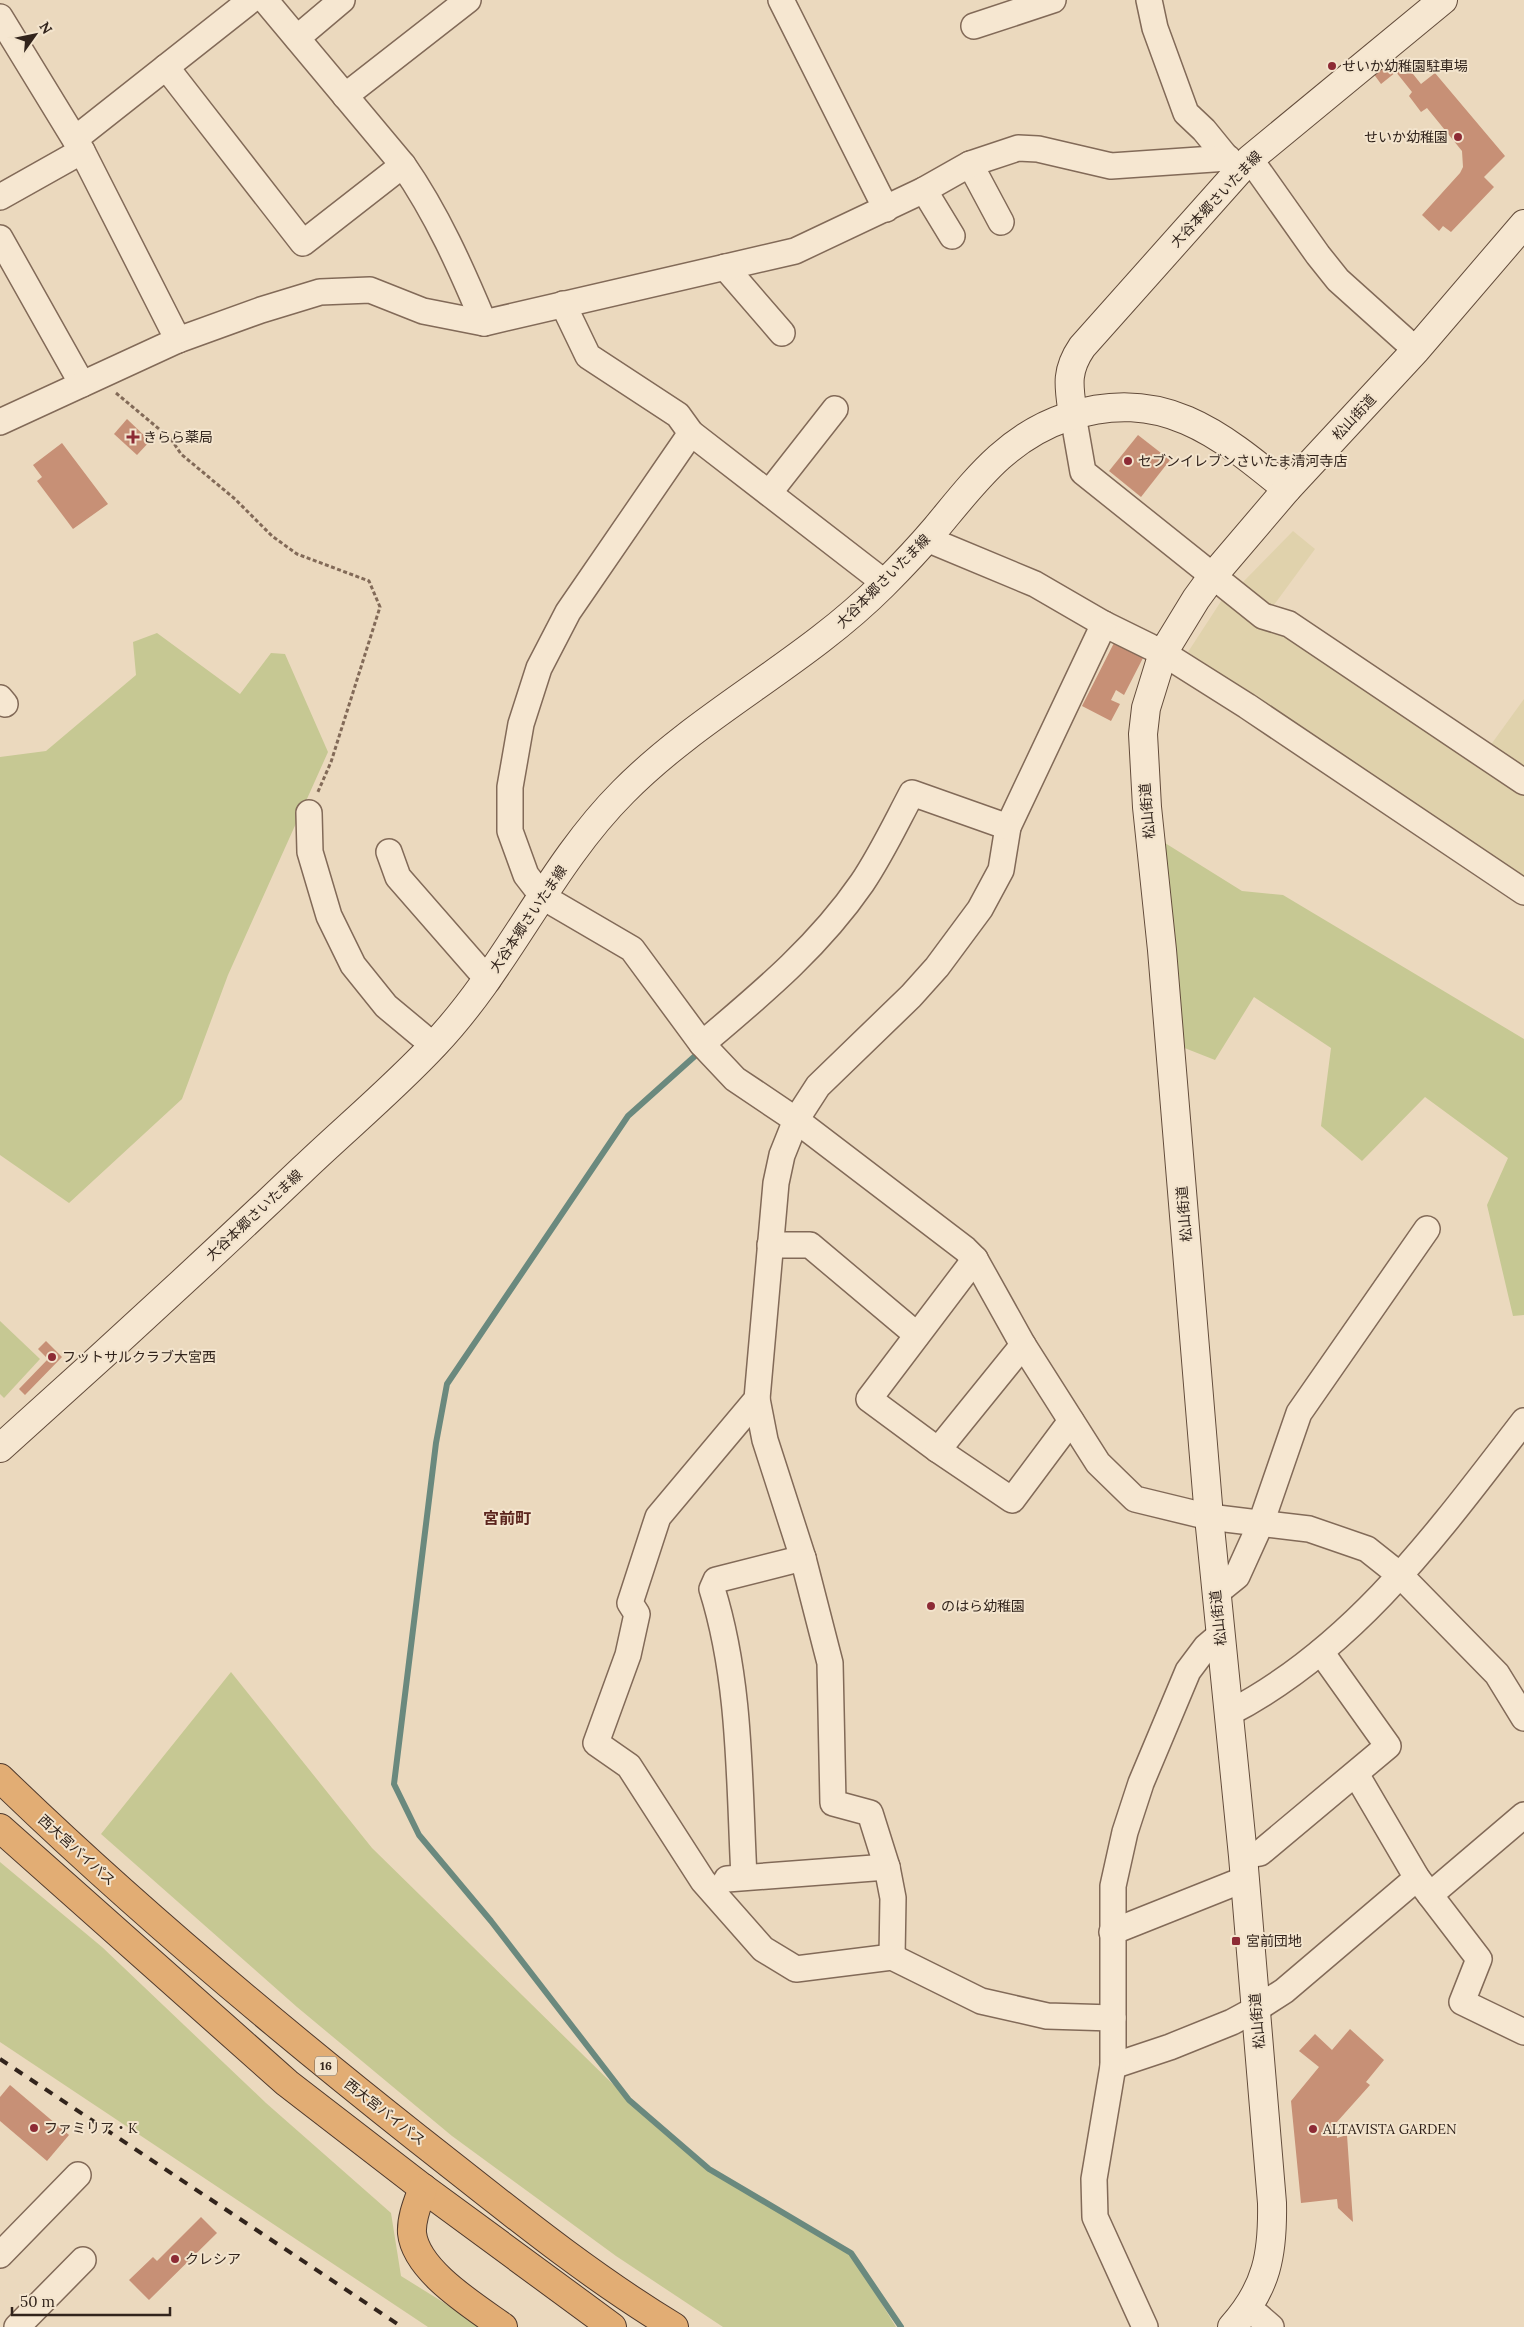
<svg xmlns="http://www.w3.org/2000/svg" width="1524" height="2327" font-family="Lora,'Noto Sans JP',serif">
	<rect width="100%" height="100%" fill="#ebd9be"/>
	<g fill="#e0d2ac">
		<polygon points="1293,531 1315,549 1271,609 1242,583"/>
		<polygon points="1229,589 1286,632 1524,795 1524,880 1188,652"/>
		<polygon points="1524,699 1524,769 1490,746"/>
	</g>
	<g fill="#c6c893">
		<polygon points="157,633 240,694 271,653 285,654 328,752 228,975 182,1099 69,1203 0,1155 0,757 46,751 136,675 133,642"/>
		<polygon points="1165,843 1242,891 1283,895 1524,1039 1524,1315 1513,1316 1487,1205 1508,1158 1425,1097 1362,1161 1321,1126 1331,1048 1254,997 1215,1060 1182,1047"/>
		<polygon points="0,1321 40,1359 4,1398 0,1394"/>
		<polygon points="231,1672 372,1848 629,2100 709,2169 851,2253 896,2327 723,2327 616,2256 452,2136 297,2007 101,1834"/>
		<polygon points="0,1862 102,1947 266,2103 391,2213 401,2276 483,2327 428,2327 0,2042"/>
	</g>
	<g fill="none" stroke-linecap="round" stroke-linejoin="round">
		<polyline stroke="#6a897e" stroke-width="6" points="695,1056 628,1116 447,1384 436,1443 394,1784 419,1835 491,1921 629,2100 709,2169 851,2253 901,2327"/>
	</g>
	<g fill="#c79076">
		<polygon points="1393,57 1404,73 1409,69 1421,84 1435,73 1505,156 1484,177 1494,187 1451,232 1443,226 1439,231 1422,215 1460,173 1463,167 1462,151 1427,108 1421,112 1409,96 1412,92 1396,72 1381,84 1373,73"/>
		<polygon points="127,419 150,441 137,455 114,434"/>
		<polygon points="1138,435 1170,460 1141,497 1109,471"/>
		<polygon points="62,443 108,504 73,529 37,481 42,477 33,465"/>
		<polygon points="1115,641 1144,656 1124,695 1116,690 1111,700 1120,704 1111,721 1082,706"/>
		<polygon points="46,1341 62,1357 25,1395 19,1389 48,1359 38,1349"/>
		<polygon points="1350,2029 1384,2060 1366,2082 1370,2085 1336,2123 1337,2138 1347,2135 1353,2222 1338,2208 1337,2199 1301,2203 1291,2101 1319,2067 1299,2051 1315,2034 1332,2050"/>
		<polygon points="10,2085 69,2135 47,2161 0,2121 0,2097"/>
		<polygon points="201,2217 217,2233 149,2300 129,2280 153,2257 157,2261"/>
	</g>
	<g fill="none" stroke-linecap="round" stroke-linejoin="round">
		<defs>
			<g id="minor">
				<path d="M265,0L403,165C437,214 461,268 484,323"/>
				<polyline points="781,0 886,209"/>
				<polyline points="1149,0 1155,28 1186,113 1204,130 1235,168"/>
				<polyline points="0,17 82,151 178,340"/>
				<polyline points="974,26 1053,0"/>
				<polyline points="297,38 342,0"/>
				<polyline points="166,67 303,243 403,165"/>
				<polyline points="345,96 468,0"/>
				<polyline points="75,139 251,0"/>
				<polyline points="1250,159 1318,255 1338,280 1416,350"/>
				<polyline points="970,164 1001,222"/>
				<polyline points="924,190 952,236"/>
				<polyline points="0,197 82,151"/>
				<polyline points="0,238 82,384"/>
				<polyline points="725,267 782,333"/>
				<polyline points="563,304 588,356 678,415 691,433 885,583"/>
				<polyline points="1073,415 1083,472 1263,616 1289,624 1524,782"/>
				<polyline points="0,422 178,340 261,310 320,292 370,290 423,311 484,323 795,251 924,190 970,164 1018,148 1038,149 1111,166 1228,158"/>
				<polyline points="691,433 568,612 539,668 521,724 510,787 510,831 526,875 543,897 632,949 702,1044 735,1079 796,1120 965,1249 975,1259 1023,1345 1098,1463 1135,1499 1209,1517 1309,1529 1367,1549 1401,1576 1497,1674 1524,1718"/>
				<polyline points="769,493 835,409"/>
				<polyline points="927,539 1035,584 1104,624 1163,653 1247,706 1524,892"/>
				<polyline points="1104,624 1008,827 1001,870 980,909 937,967 911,996 818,1086 796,1120 782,1155 776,1183 757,1399 658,1517 630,1603 637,1614 628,1655 596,1743 629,1766 703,1881 763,1949 796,1969 892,1957 981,2001 1047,2016 1113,2018"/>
				<polyline points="0,698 5,704"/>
				<polyline points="309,813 310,852 329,916 353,965 386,1006 434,1046"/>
				<polyline points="389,852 398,877 488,980"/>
				<path d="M702,1044C761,994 818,947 862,883C881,855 896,823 912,793L1008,827"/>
				<polyline points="770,1245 810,1245 917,1335"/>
				<polyline points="975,1259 869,1399 938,1450 1023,1345"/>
				<polyline points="757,1399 765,1440 803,1558 830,1663 833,1803 870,1813 887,1867 893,1898 892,1957"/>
				<polyline points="938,1450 1012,1500 1071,1421"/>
				<polyline points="1216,1593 1237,1576 1261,1523 1299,1413 1427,1229"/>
				<path d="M1229,1713C1355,1648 1439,1531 1524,1421"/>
				<polyline points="1356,1774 1417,1878 1479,1959 1462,2002 1524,2032"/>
				<polyline points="1243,1856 1260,1853 1388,1746 1321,1652"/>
				<path d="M744,1877C739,1782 741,1681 712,1589L716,1580L803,1558"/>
				<polyline points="727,1879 887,1867"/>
				<polyline points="1430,1895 1524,1815"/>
				<polyline points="1112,1932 1245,1879"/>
				<polyline points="1113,2066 1170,2047 1232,2022 1256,2009 1284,1991 1417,1878"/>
				<polyline points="0,2255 78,2175"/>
				<polyline points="1249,2308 1271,2327"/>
				<polyline points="17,2327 83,2260"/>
				<polyline points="1145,2327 1095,2217 1094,2179 1113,2066 1113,1886 1125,1832 1141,1783 1188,1671 1206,1647 1220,1635"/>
			</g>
			<g id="secondary">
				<path d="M1073,415C1069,387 1065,372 1082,347L1238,172L1250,159L1443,0"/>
				<path d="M0,1448C102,1357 203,1264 302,1170C346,1128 394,1088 435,1044C508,967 549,866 623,792C701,713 804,664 883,585C901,567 919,548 936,528C975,481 1007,437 1067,417C1161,386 1219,433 1287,489"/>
				<path d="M1232,2327C1267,2288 1273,2254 1272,2203L1243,1856L1209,1517L1162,950L1147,807L1143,734L1146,708L1163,653L1196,599L1212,577L1287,489L1416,350L1524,224"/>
			</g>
			<g id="trunk">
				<path d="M0,1778C132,1906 273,2024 417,2138C500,2203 583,2272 674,2327"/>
				<polyline points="0,1828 287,2083 423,2188 612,2327"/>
				<path d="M423,2188C418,2202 411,2218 412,2233C416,2271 474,2306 503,2327"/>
			</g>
		</defs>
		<use href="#minor" stroke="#826a58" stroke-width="28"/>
		<use href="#secondary" stroke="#634c3b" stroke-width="30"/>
		<use href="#trunk" stroke="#4f392c" stroke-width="30"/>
		<polyline stroke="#826a58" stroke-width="3" stroke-dasharray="4 2.5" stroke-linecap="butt" points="116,393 171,439 181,454 235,499 272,536 297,554 369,581 380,607 331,762 317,794"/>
		<use href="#minor" stroke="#f6e7d1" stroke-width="25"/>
		<use href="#secondary" stroke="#f6e7d1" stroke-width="28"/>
		<use href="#trunk" stroke="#e2ad74" stroke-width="28"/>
		<polyline stroke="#32241c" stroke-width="4" stroke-dasharray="9 9" stroke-linecap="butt" points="0,2059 402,2327"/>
	</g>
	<g fill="#8d2b35" stroke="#f3e4cd" stroke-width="2">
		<circle cx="1332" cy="66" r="5"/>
		<circle cx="1458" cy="137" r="5"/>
		<path d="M130.5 429.5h5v5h5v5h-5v5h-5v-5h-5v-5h5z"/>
		<circle cx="1128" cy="461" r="5"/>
		<circle cx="52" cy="1357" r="5"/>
		<circle cx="931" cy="1606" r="5"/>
		<rect x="1231" y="1936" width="10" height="10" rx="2.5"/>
		<circle cx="34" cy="2128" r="5"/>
		<circle cx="1313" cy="2129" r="5"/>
		<circle cx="175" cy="2259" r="5"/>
	</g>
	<g text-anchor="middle" stroke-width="4" stroke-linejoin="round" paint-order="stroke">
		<rect fill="#f3e4cd" stroke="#6c5e51" stroke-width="1" x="315" y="2056.5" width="22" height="19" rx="4"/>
		<g font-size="12" font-weight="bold" fill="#32241c">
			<text x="326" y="2070">16</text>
		</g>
		<g font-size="14" fill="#32241c" stroke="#f3e4cd" text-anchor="start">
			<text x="1342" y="71">せいか幼稚園駐車場</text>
			<text x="1448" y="142" text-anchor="end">せいか幼稚園</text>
			<text x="143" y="442">きらら薬局</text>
			<text x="1138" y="466">セブンイレブンさいたま清河寺店</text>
			<text x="62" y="1362">フットサルクラブ大宮西</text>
			<text x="941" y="1611">のはら幼稚園</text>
			<text x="1246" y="1946">宮前団地</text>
			<text x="44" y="2133">ファミリア・K</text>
			<text x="1323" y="2134">ALTAVISTA GARDEN</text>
			<text x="185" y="2264">クレシア</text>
		</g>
		<g font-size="14" fill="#32241c" stroke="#f3e4cd">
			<text transform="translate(1216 199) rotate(-47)" y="5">大谷本郷さいたま線</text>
			<text transform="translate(1354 417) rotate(-47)" y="5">松山街道</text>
			<text transform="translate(883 581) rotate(-45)" y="5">大谷本郷さいたま線</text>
			<text transform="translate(1147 811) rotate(-95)" y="5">松山街道</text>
			<text transform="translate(528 919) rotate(-56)" y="5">大谷本郷さいたま線</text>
			<text transform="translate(1184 1214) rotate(-95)" y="5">松山街道</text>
			<text transform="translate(254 1215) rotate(-43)" y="5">大谷本郷さいたま線</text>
			<text transform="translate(1218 1618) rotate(-96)" y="5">松山街道</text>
			<text transform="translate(77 1850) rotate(42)" y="5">西大宮バイパス</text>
			<text transform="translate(1257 2021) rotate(-95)" y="5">松山街道</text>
			<text transform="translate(385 2112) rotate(38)" y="5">西大宮バイパス</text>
		</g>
		<g font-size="16" font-weight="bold" fill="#5c251e" stroke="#f3e4cd">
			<text x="507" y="1524">宮前町</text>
		</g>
	</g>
	<g transform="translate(35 35) rotate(57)" stroke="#f3e4cd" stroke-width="4" paint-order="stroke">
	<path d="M0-4L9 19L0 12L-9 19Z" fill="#32241c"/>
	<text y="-8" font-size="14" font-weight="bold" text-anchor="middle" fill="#32241c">N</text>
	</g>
	<path d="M12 2307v8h158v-8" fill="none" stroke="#32241c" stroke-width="2.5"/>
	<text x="20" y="2307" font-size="15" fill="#32241c" stroke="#f3e4cd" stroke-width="4" paint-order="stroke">50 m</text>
</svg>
